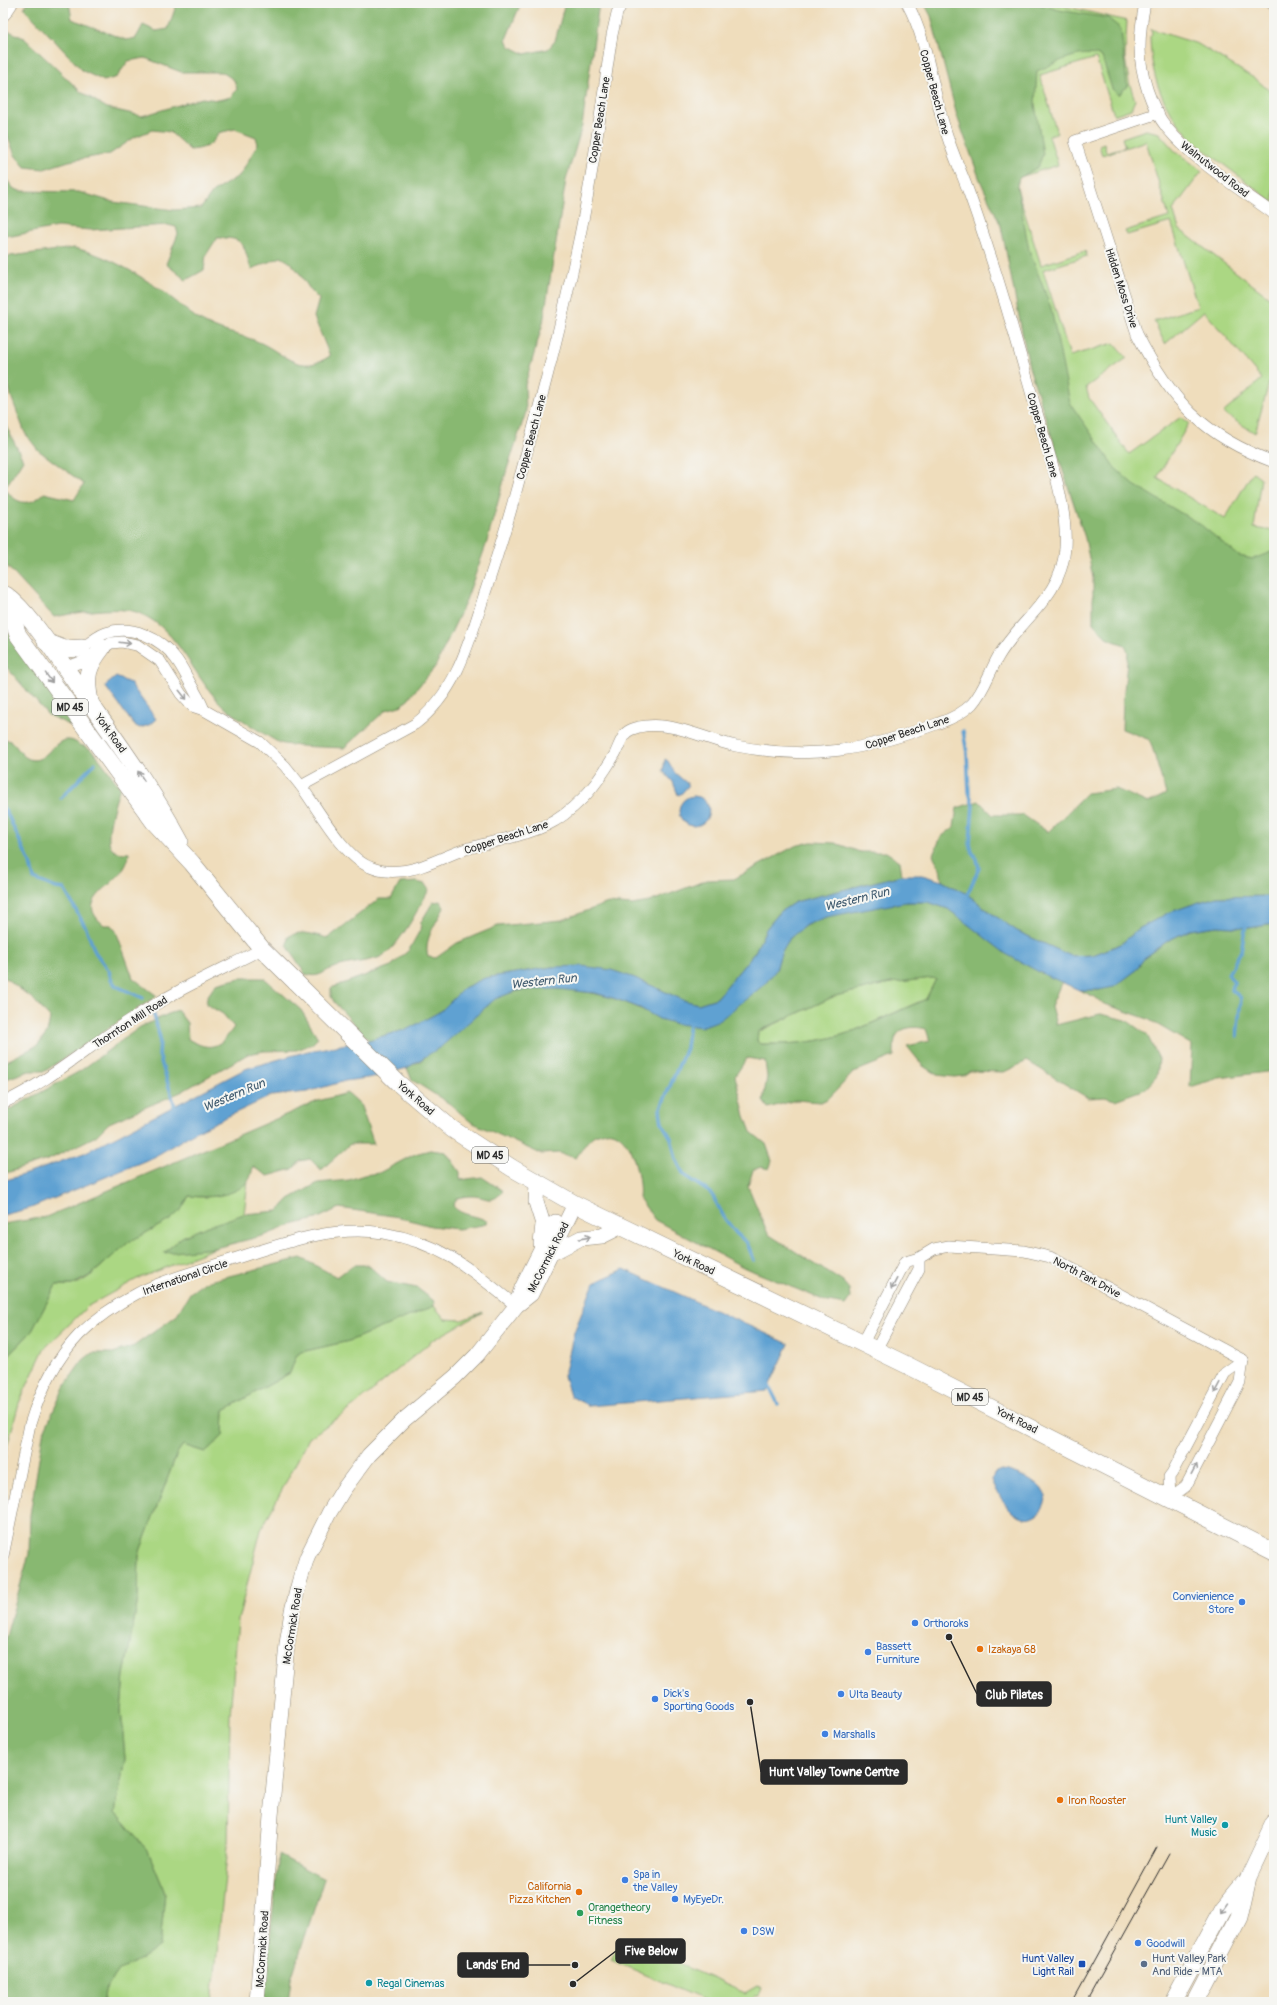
<svg xmlns="http://www.w3.org/2000/svg" width="1277" height="2005" font-family="Pangolin,sans-serif">
	<rect width="100%" height="100%" fill="#f6f6f2"/>
	<filter id="ink" filterUnits="userSpaceOnUse"><feTurbulence type="fractalNoise" baseFrequency=".025" numOctaves="2"/><feDisplacementMap in="SourceGraphic" scale="8" xChannelSelector="R" yChannelSelector="G"/><feConvolveMatrix kernelMatrix="1 2 1 2 8 2 1 2 1" color-interpolation-filters="sRGB"/></filter>
	<filter id="wash" filterUnits="userSpaceOnUse"><feTurbulence type="fractalNoise" baseFrequency=".012" numOctaves="4" result="noise"/><feDisplacementMap in="SourceGraphic" scale="16" xChannelSelector="R" yChannelSelector="G"/><feGaussianBlur stdDeviation="0.9" result="paint"/><feColorMatrix in="noise" values="0 0 0 0 0 0 0 0 0 0 0 0 0 0 0 0 0 1.4 0 .05"/><feComposite in="paint" operator="in"/></filter>
	<g filter="url(#wash)">
		<rect width="100%" height="100%" fill="#efddbc"/>
		<g fill="#abd783" stroke="#6b8157">
			<polygon points="933,3 1051,3 1127,21 1125,57 1129,82 1135,100 1131,109 1114,115 1096,58 1040,75 1057,133 1049,136 1058,165 1014,179 1041,265 1085,251 1087,256 1043,270 1070,356 1114,343 1127,358 1086,387 1089,398 1129,454 1181,417 1189,423 1157,478 1225,519 1253,472 1261,478 1254,528 1274,531 1274,1050 1256,1039 1217,897"/>
			<path d="M1151,29L1198,44L1257,80L1274,95V203L1202,148C1166,116 1151,84 1150,36L1152,34Z"/>
			<polygon points="1146,130 1159,133 1174,150 1202,171 1173,210 1179,229 1274,301 1274,384 1269,383 1255,433 1223,413 1262,379 1204,311 1165,344 1154,321 1198,307 1171,222 1127,235 1125,231 1169,217 1146,141 1102,155 1099,145 1104,143 1106,152 1125,147 1122,138"/>
			<path d="M932,978L936,979L926,999C901,1009 876,1022 851,1032C823,1042 789,1045 760,1044C756,1040 756,1037 758,1032L835,996L891,983Z"/>
			<path d="M248,1181L244,1214L182,1237L165,1252L215,1248L137,1279L88,1306L44,1349L19,1403L6,1451L3,1472V1361L32,1331L56,1285C61,1285 67,1286 72,1285C93,1280 111,1254 129,1242C155,1224 172,1227 189,1196C214,1199 227,1195 248,1181Z"/>
			<polygon points="434,1306 445,1319 462,1320 483,1312 433,1340 354,1406 309,1438 261,1530 238,1620 230,1715 228,1846 212,2002 103,2002 105,1991 119,1970 133,1964 160,1946 165,1892 148,1851 115,1813 125,1759 121,1710 124,1675 138,1599 139,1554 177,1453 183,1445 205,1452 223,1436 224,1410 290,1373 296,1356 301,1352 349,1341"/>
			<polygon points="621,1939 745,1993 757,1986 762,1988 759,1996 755,1996 753,2000 746,1999 743,2002 709,2002 611,1960"/>
		</g>
		<g fill="#88b871" stroke="#5a724e" fill-rule="evenodd">
			<path d="M27,3H69L72,19L126,40L136,38L143,25L156,31L168,29L177,3H521L506,39L509,46L525,54L548,49L555,41L565,3H599L582,126L566,180L543,323L525,385L526,412L507,469L486,545L465,603L435,667L403,705L386,710L344,748C330,747 291,747 280,743C271,739 231,713 224,707C193,678 180,630 139,613C119,605 75,613 54,617L3,562V420L23,460L5,488C15,504 29,508 44,493L74,500L84,484L38,450L25,433L11,396L3,357V257L74,248C107,255 138,274 165,293C179,303 192,317 207,324C224,333 244,335 261,343C286,355 300,376 330,356L314,317L319,299C304,287 301,266 281,257L251,269C243,245 246,237 217,238L206,255L204,270L186,280L166,264L178,234L176,227L168,225L90,230L57,227L12,236L3,234V175L13,188L20,191L79,192L113,202L174,210L201,208L213,192L240,175L258,144L256,137L235,129L218,133C213,146 203,149 190,150L170,132L152,130L135,137L110,154L69,161L44,169L25,167L15,155L3,124V42L9,31L24,38L81,92L107,108L142,116L202,98L218,100L231,97L237,89L234,80L222,72H181L145,58L128,61L117,77L104,81L83,71L24,8Z"/>
			<path d="M924,3H1035L1059,10L1108,18L1121,29L1127,86L1119,95L1112,89L1102,57C1081,48 1057,63 1037,71L1035,104L1043,154L1038,167L1019,178L1017,186L1029,250L1051,308L1070,403L1115,468L1134,485L1201,525L1239,556L1253,559L1274,551V896L1217,897L1196,903L1168,913L1140,928L1121,944L1093,955L1071,956L1017,931L991,913L967,894L942,881L940,868L933,855L941,837L954,827L957,808L979,801L993,815H1023L1048,832L1087,793L1116,789L1148,803L1166,794L1150,740L1122,729L1123,700L1128,653L1125,645L1108,639L1093,623V578L1085,538L1029,367L1001,226L980,180L957,116L931,16Z"/>
			<polygon points="3,625 78,729 48,715 3,663"/>
			<path d="M3,739C16,739 18,755 29,759C46,765 53,738 69,740C73,740 77,743 80,745C84,746 89,748 91,750C102,760 111,776 120,787C116,800 102,840 113,850C117,853 124,853 129,853C128,886 68,896 104,925H111L116,931L133,978L157,996L45,1071H29L3,1080V1063L38,1045L47,1033L50,1018L34,1000L3,976Z"/>
			<path d="M811,842L835,843L860,852H886L900,861L902,875L795,902L780,912L766,929L755,952L717,998L698,1004L683,1000L635,978L611,970L552,967L485,978L464,988L441,1011L408,1029L369,1040L334,1002L331,996V988L391,966L409,950L420,930L421,922L433,902L441,901L444,908C436,923 423,940 428,957L436,958L457,943L498,926L562,920L608,903L632,905L649,902L707,880L734,879L795,846Z"/>
			<path d="M417,882L425,884L429,890C418,908 398,951 378,958C364,962 350,963 336,967C322,971 321,979 305,974L287,945L288,937C301,929 314,935 328,938L379,899H391L400,883Z"/>
			<path d="M906,902H928L948,909L1039,972L1062,981L1051,1006L1056,1025L1100,1014L1126,1020L1147,1035L1159,1059L1157,1076L1145,1089L1115,1100L1105,1097L1088,1098L1027,1061L1004,1072L970,1071L963,1076L954,1077L937,1075L923,1066L907,1046L930,1041L926,1029C916,1026 899,1026 895,1039C894,1044 894,1050 894,1056L854,1072L829,1098L821,1102L796,1100L768,1108L763,1101L767,1077L765,1061L747,1058L735,1076L745,1116L751,1132L766,1144L772,1161L769,1169L761,1167L753,1170L748,1186L768,1234L843,1282L849,1289L850,1298L845,1305L828,1302L743,1267L655,1220L639,1198C642,1180 630,1122 602,1133C598,1134 593,1135 591,1138C585,1143 581,1151 576,1158L559,1153L541,1154L471,1122L450,1104L412,1080L407,1068L420,1061C437,1047 454,1033 472,1018C479,1012 487,1004 495,999C525,982 584,989 615,999C637,1005 655,1018 677,1024L776,970C779,959 782,946 791,937C817,910 871,908 906,902ZM932,978L936,979L926,999C901,1010 876,1022 851,1032C823,1042 789,1045 760,1044L757,1041L758,1032L763,1029L835,996L891,983Z"/>
			<polygon points="1274,924 1274,1071 1219,1078 1190,1087 1192,1045 1148,1019 1102,1003 1095,997 1079,990 1099,990 1134,972 1146,956 1169,940 1190,930 1217,926 1249,928"/>
			<path d="M240,978H264L301,1010L318,1038L312,1044L297,1050L264,1051L248,1054L181,1092L109,1123L96,1136L50,1159L3,1174V1113L80,1071L140,1027L177,1010L187,1023L188,1039C210,1052 220,1048 234,1027L223,1014L206,1004L207,997L216,984Z"/>
			<path d="M348,1093L360,1104L374,1144H350L321,1170L310,1159L300,1161L293,1169L268,1176L253,1167C252,1171 251,1178 248,1181C235,1197 207,1198 189,1196L181,1210L170,1220L129,1242L91,1275L72,1285H56L32,1331L3,1361V1224L46,1217L318,1101Z"/>
			<path d="M430,1150L446,1152L460,1172V1180L482,1177L503,1191C491,1205 488,1197 473,1196C468,1196 462,1197 457,1198L453,1206C462,1217 477,1214 488,1222L483,1225L458,1229L431,1226L399,1217L339,1208L316,1219L291,1225L266,1235L215,1248L164,1253L182,1237L205,1227L244,1214L278,1211L289,1199L318,1183L349,1180L364,1175L379,1173L415,1154Z"/>
			<polygon points="301,1258 337,1277 353,1265 368,1265 387,1282 417,1288 434,1301 434,1306 349,1341 301,1352 296,1356 290,1373 224,1410 223,1436 205,1452 183,1445 177,1453 139,1554 138,1599 124,1675 121,1710 125,1759 115,1813 148,1851 165,1892 160,1946 133,1964 119,1970 105,1991 103,2002 3,2002 3,1647 29,1554 30,1515 43,1434 65,1385 83,1360 92,1353 113,1353 134,1346 176,1316 190,1293 205,1282"/>
			<polygon points="279,1855 324,1879 291,1979 288,2002 263,2002"/>
		</g>
		<g fill="#5ea1d2" stroke="#44667e">
			<polygon points="116,677 130,683 156,719 149,725 140,728 134,725 105,686"/>
			<polygon points="665,759 668,761 675,773 689,785 681,794 678,795 673,782 663,771"/>
			<circle cx="694" cy="811" r="15"/>
			<polygon points="902,875 922,875 942,881 967,894 991,913 1017,931 1071,956 1093,955 1121,944 1140,928 1168,913 1196,903 1217,897 1274,896 1274,924 1249,928 1217,926 1190,930 1169,940 1146,956 1134,972 1114,987 1099,990 1079,990 1039,972 1006,954 948,909 928,902 906,902 826,917 806,925 790,938 781,953 776,970 765,984 720,1020 701,1027 677,1024 659,1019 640,1008 616,999 595,993 557,989 518,990 495,999 442,1046 407,1068 374,1077 345,1081 307,1092 271,1096 195,1132 154,1157 31,1208 3,1215 3,1181 32,1172 84,1153 245,1069 308,1051 369,1040 408,1029 441,1011 464,988 485,978 552,967 582,966 611,970 635,978 683,1000 698,1004 717,998 755,952 766,929 780,912 795,902"/>
			<polygon points="624,1269 789,1344 767,1391 589,1406 570,1396 564,1376 574,1332 594,1283"/>
			<path d="M1001,1470C1018,1472 1036,1481 1046,1495C1046,1504 1043,1512 1035,1516C1015,1528 998,1495 992,1480L994,1473Z"/>
		</g>
		<g fill="none" stroke-linecap="round" stroke-linejoin="round">
			<g stroke="#5ea1d2" stroke-width="3.5">
				<polyline points="963,731 967,753 969,792 973,805 970,843 972,852 977,859 979,868 966,897"/>
				<polyline points="61,798 95,763"/>
				<polyline points="3,808 6,811 30,863 34,879 56,888 64,889 86,928 95,952 109,971 111,979 116,986 143,998"/>
				<polyline points="154,1015 160,1038 159,1055 174,1103 174,1111"/>
				<polyline points="689,1022 686,1048 660,1110 662,1123 671,1138 676,1159 684,1175 711,1193 725,1219 736,1233 747,1243 754,1260"/>
				<polyline points="1237,1036 1241,998 1232,990 1234,982 1228,974 1241,951 1246,924"/>
				<polyline points="767,1382 778,1404"/>
			</g>
		</g>
	</g>
	<g filter="url(#ink)">
		<g fill="none" stroke-linecap="round" stroke-linejoin="round">
			<defs>
				<g id="street">
					<path d="M622,3L617,13L612,35C601,108 592,182 576,254C559,335 537,415 515,495C506,529 495,562 484,596C469,643 456,693 415,724L301,786C318,809 344,857 370,867C379,871 390,872 400,871C423,869 444,856 466,849C492,841 522,837 547,825C560,819 573,808 583,798C596,785 606,769 615,754C618,748 621,739 625,734C629,729 633,729 639,727C672,720 703,739 736,746C812,761 867,750 939,723C951,719 963,713 972,704C984,691 989,673 998,657C1021,618 1062,597 1065,548C1068,504 1049,455 1037,413C1016,339 995,265 969,193C962,173 953,155 947,135C932,92 929,43 907,3"/>
					<path d="M1145,3C1142,18 1140,33 1140,48C1140,74 1151,108 1167,128C1194,161 1240,189 1274,214"/>
					<polyline points="1271,3 1274,5"/>
					<path d="M1158,113L1075,141L1137,334C1171,401 1203,436 1274,462"/>
					<path d="M78,652C87,645 95,637 106,633C131,624 161,638 176,659C183,668 187,678 193,688C197,696 201,701 204,710"/>
					<polyline points="64,667 82,662 111,643 122,642 137,645 160,661 181,694 192,706 204,710 260,742 285,766 301,786"/>
					<path d="M3,1103C50,1081 89,1046 133,1018C174,991 219,971 262,949"/>
					<polyline points="863,1343 905,1262 919,1258 934,1249 949,1246 1024,1251 1050,1257 1243,1360"/>
					<polyline points="876,1350 919,1269 919,1258"/>
					<polyline points="1170,1498 1169,1477 1172,1473 1225,1373 1243,1360"/>
					<polyline points="1170,1498 1186,1486 1240,1382 1243,1360"/>
					<path d="M3,1556L30,1424C40,1391 55,1360 79,1335C96,1318 117,1304 138,1293C163,1280 191,1273 218,1264C271,1248 327,1224 383,1233C442,1243 472,1270 516,1306"/>
				</g>
				<g id="secondary">
					<polyline points="537,1184 536,1202 543,1224 541,1244"/>
					<polyline points="552,1253 581,1238 602,1236 620,1227"/>
					<polyline points="516,1306 522,1288 555,1222"/>
					<polyline points="257,2002 271,1816 287,1644 292,1611 299,1583 307,1557 329,1513 343,1490 369,1455 405,1419 455,1377 477,1355 516,1306 531,1294 575,1204"/>
				</g>
				<g id="primary">
					<polyline points="3,12 9,3"/>
					<path d="M6,595C30,613 58,658 76,683C112,735 150,785 180,841"/>
					<polyline points="3,600 9,608 18,635 154,822 192,863 262,949 398,1083 452,1129 512,1168 575,1204 909,1366 1274,1552"/>
					<polyline points="46,642 64,649 82,648"/>
					<path d="M90,701C85,677 87,667 102,648"/>
					<polyline points="1173,2002 1223,1909 1246,1881"/>
					<polyline points="1195,2002 1239,1917 1248,1877 1274,1822"/>
				</g>
			</defs>
			<use href="#street" stroke="#8d8474" stroke-width="12"/>
			<use href="#secondary" stroke="#8d8474" stroke-width="16"/>
			<use href="#primary" stroke="#8d8474" stroke-width="18"/>
			<use href="#street" stroke="#fff" stroke-width="11"/>
			<use href="#secondary" stroke="#fff" stroke-width="15"/>
			<use href="#primary" stroke="#fff" stroke-width="17"/>
			<g stroke="#2b2b2b" stroke-width="1">
				<polyline points="1072,2002 1157,1847"/>
				<polyline points="1086,2002 1169,1853"/>
			</g>
		</g>
		<defs><path id="oneway-shaft" d="M-6 0H5M1.5-3L5.5 0L1.5 3" fill="none" stroke-width="1.6" stroke-linecap="round" stroke-linejoin="round"/></defs>
		<g stroke="#a0a0a0">
			<use href="#oneway-shaft" transform="translate(125 643) rotate(7)"/>
			<use href="#oneway-shaft" transform="translate(49 678) rotate(54)"/>
			<use href="#oneway-shaft" transform="translate(183 695) rotate(51)"/>
			<use href="#oneway-shaft" transform="translate(141 776) rotate(-123)"/>
			<use href="#oneway-shaft" transform="translate(585 1238) rotate(-10)"/>
			<use href="#oneway-shaft" transform="translate(894 1284) rotate(118)"/>
			<use href="#oneway-shaft" transform="translate(1217 1388) rotate(118)"/>
			<use href="#oneway-shaft" transform="translate(1194 1469) rotate(-62)"/>
			<use href="#oneway-shaft" transform="translate(1224 1908) rotate(125)"/>
		</g>
	</g>
	<g fill="#3f7fe0" stroke="#f6f6f2" stroke-width="1.5">
		<circle cx="1242" cy="1602" r="4"/>
		<circle cx="915" cy="1623" r="4"/>
		<circle cx="868" cy="1652" r="4"/>
		<circle cx="841" cy="1694" r="4"/>
		<circle cx="655" cy="1699" r="4"/>
		<circle cx="825" cy="1734" r="4"/>
		<circle cx="625" cy="1880" r="4"/>
		<circle cx="675" cy="1899" r="4"/>
		<circle cx="744" cy="1931" r="4"/>
		<circle cx="1138" cy="1943" r="4"/>
	</g>
	<g fill="#e8710a" stroke="#f6f6f2" stroke-width="1.5">
		<circle cx="980" cy="1649" r="4"/>
		<circle cx="1060" cy="1800" r="4"/>
		<circle cx="579" cy="1892" r="4"/>
	</g>
	<g fill="#0f9aa8" stroke="#f6f6f2" stroke-width="1.5">
		<circle cx="1225" cy="1825" r="4"/>
		<circle cx="369" cy="1983" r="4"/>
	</g>
	<circle fill="#2e9e5b" stroke="#f6f6f2" stroke-width="1.5" cx="580" cy="1913" r="4"/>
	<rect fill="#1a4fb4" stroke="#f6f6f2" stroke-width="1.5" x="1078" y="1960" width="8" height="8" rx="2"/>
	<circle fill="#5c6f8a" stroke="#f6f6f2" stroke-width="1.5" cx="1144" cy="1964" r="4"/>
	<g text-anchor="middle" stroke-width="4" stroke-linejoin="round" paint-order="stroke">
		<g fill="#f6f6f2" stroke="#686867" stroke-width="1">
			<rect x="52" y="699" width="36" height="16" rx="3"/>
			<rect x="472" y="1147" width="36" height="16" rx="3"/>
			<rect x="952" y="1389" width="36" height="16" rx="3"/>
		</g>
		<g font-size="10" font-weight="bold" fill="#2b2b2b">
			<text x="70" y="711">MD 45</text>
			<text x="490" y="1159">MD 45</text>
			<text x="970" y="1401">MD 45</text>
		</g>
		<g font-size="11" fill="#2b2b2b" stroke="#f6f6f2">
			<text transform="translate(935 92) rotate(75)" y="4">Copper Beach Lane</text>
			<text transform="translate(599 120) rotate(-81)" y="4">Copper Beach Lane</text>
			<text transform="translate(1215 169) rotate(38)" y="4">Walnutwood Road</text>
			<text transform="translate(1122 288) rotate(72)" y="4">Hidden Moss Drive</text>
			<text transform="translate(1043 435) rotate(74)" y="4">Copper Beach Lane</text>
			<text transform="translate(531 437) rotate(-75)" y="4">Copper Beach Lane</text>
			<text transform="translate(907 732) rotate(-18)" y="4">Copper Beach Lane</text>
			<text transform="translate(111 733) rotate(54)" y="4">York Road</text>
			<text transform="translate(506 837) rotate(-18)" y="4">Copper Beach Lane</text>
			<text transform="translate(130 1022) rotate(-33)" y="4">Thornton Mill Road</text>
			<text transform="translate(416 1098) rotate(41)" y="4">York Road</text>
			<text transform="translate(548 1257) rotate(-63)" y="4">McCormick Road</text>
			<text transform="translate(694 1262) rotate(25)" y="4">York Road</text>
			<text transform="translate(185 1277) rotate(-19)" y="4">International Circle</text>
			<text transform="translate(1087 1277) rotate(28)" y="4">North Park Drive</text>
			<text transform="translate(1017 1420) rotate(27)" y="4">York Road</text>
			<text transform="translate(292 1626) rotate(-81)" y="4">McCormick Road</text>
			<text transform="translate(262 1949) rotate(-86)" y="4">McCormick Road</text>
		</g>
		<g font-size="11" fill="#366cbe" stroke="#f6f6f2" text-anchor="start">
			<text x="1234" y="1600" text-anchor="end">Convienience<tspan x="1234" dy="13">Store</tspan></text>
			<text x="923" y="1627">Orthoroks</text>
			<text x="876" y="1650">Bassett<tspan x="876" dy="13">Furniture</tspan></text>
			<text x="663" y="1697">Dick's<tspan x="663" dy="13">Sporting Goods</tspan></text>
			<text x="849" y="1698">Ulta Beauty</text>
			<text x="833" y="1738">Marshalls</text>
			<text x="633" y="1878">Spa in<tspan x="633" dy="13">the Valley</tspan></text>
			<text x="683" y="1903">MyEyeDr.</text>
			<text x="752" y="1935">DSW</text>
			<text x="1146" y="1947">Goodwill</text>
		</g>
		<g font-size="11" fill="#c56008" stroke="#f6f6f2" text-anchor="start">
			<text x="988" y="1653">Izakaya 68</text>
			<text x="1068" y="1804">Iron Rooster</text>
			<text x="571" y="1890" text-anchor="end">California<tspan x="571" dy="13">Pizza Kitchen</tspan></text>
		</g>
		<g font-size="11" fill="#0d838f" stroke="#f6f6f2" text-anchor="end">
			<text x="1217" y="1823">Hunt Valley<tspan x="1217" dy="13">Music</tspan></text>
			<text x="377" y="1987" text-anchor="start">Regal Cinemas</text>
		</g>
		<g font-size="11" fill="#27864d" stroke="#f6f6f2" text-anchor="start">
			<text x="588" y="1911">Orangetheory<tspan x="588" dy="13">Fitness</tspan></text>
		</g>
		<g font-size="11" fill="#164399" stroke="#f6f6f2" text-anchor="end">
			<text x="1074" y="1962">Hunt Valley<tspan x="1074" dy="13">Light Rail</tspan></text>
		</g>
		<g font-size="11" fill="#4e5e75" stroke="#f6f6f2" text-anchor="start">
			<text x="1152" y="1962">Hunt Valley Park<tspan x="1152" dy="13">And Ride - MTA</tspan></text>
		</g>
		<g font-size="12" font-style="italic" fill="#3f5a6e" stroke="#f6f6f2">
			<text transform="translate(857 899) rotate(-14)" y="4">Western Run</text>
			<text transform="translate(544 981) rotate(-6)" y="4">Western Run</text>
			<text transform="translate(234 1095) rotate(-23)" y="4">Western Run</text>
		</g>
	</g>
	<path fill="none" stroke="#2b2b2b" stroke-width="1.5" d="M949 1637L977 1694M750 1702L761 1772M573 1984L616 1951M575 1965L528 1965"/>
	<g fill="#2b2b2b" stroke="#f6f6f2" stroke-width="1.5">
		<circle cx="949" cy="1637" r="4"/>
		<circle cx="750" cy="1702" r="4"/>
		<circle cx="573" cy="1984" r="4"/>
		<circle cx="575" cy="1965" r="4"/>
	</g>
	<g fill="#2b2b2b" stroke="#2b2b2b" stroke-width="1.5">
		<rect x="977" y="1682" width="74" height="24" rx="4"/>
		<rect x="761" y="1760" width="146" height="24" rx="4"/>
		<rect x="616" y="1939" width="69" height="24" rx="4"/>
		<rect x="458" y="1953" width="70" height="24" rx="4"/>
	</g>
	<g font-size="12" text-anchor="middle" font-weight="bold" fill="#fff">
		<text x="1014" y="1699">Club Pilates</text>
		<text x="834" y="1776">Hunt Valley Towne Centre</text>
		<text x="651" y="1955">Five Below</text>
		<text x="493" y="1969">Lands' End</text>
	</g>
	<rect width="1277" height="2005" fill="none" stroke="#f6f6f2" stroke-width="16"/>
</svg>
